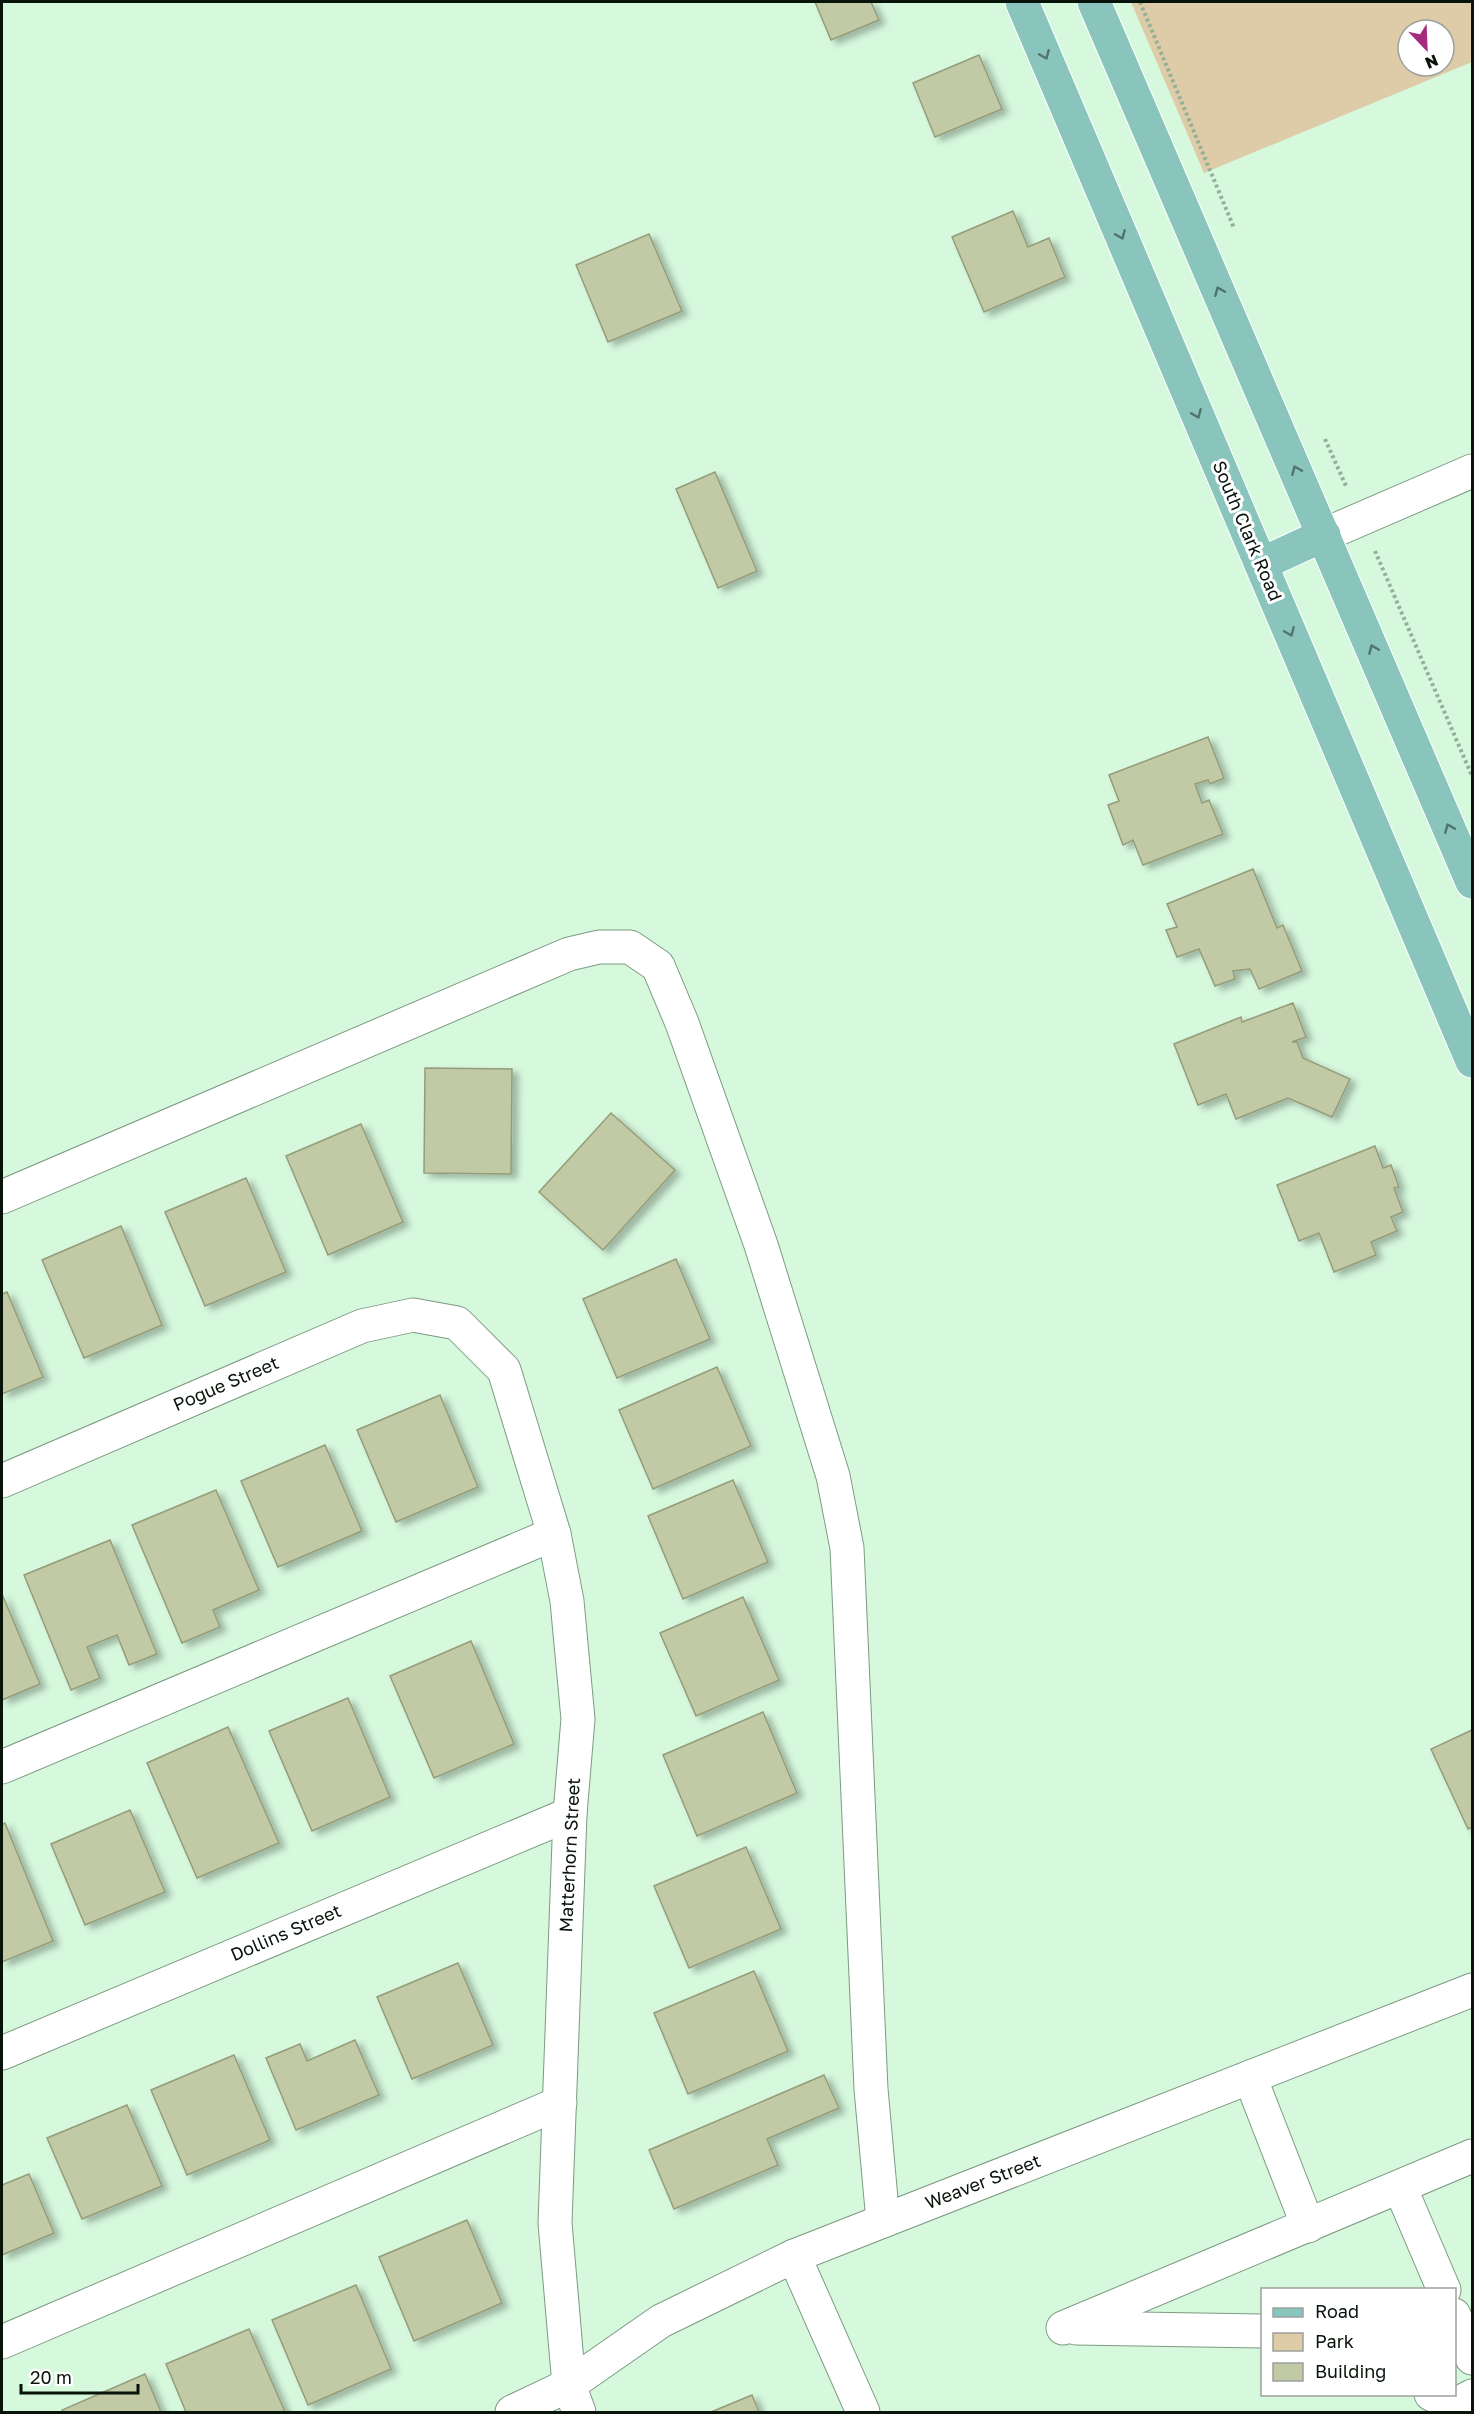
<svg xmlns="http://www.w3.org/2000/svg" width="1474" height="2414" font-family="'Golos Text',sans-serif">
	<defs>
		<filter id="shadow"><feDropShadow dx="6" dy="4" stdDeviation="3" flood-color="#0004"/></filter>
	</defs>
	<rect width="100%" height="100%" fill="#d6f8dd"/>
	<path fill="#decba7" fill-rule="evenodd" d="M1131,2H1472V62L1204,173ZM1408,30H1444V66H1408Z"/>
	<g fill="#c1c9a5" stroke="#959c79" stroke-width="1.5" filter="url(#shadow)">
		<polygon points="815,2 871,2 879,20 831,40"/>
		<polygon points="979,55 1002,109 935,137 913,83"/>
		<polygon points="1013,211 1028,247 1049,238 1065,277 984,312 952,237"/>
		<polygon points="649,234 682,311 608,342 576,265"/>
		<polygon points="715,472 757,571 718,588 676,489"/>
		<polygon points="1208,737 1224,778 1210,784 1208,780 1195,784 1202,803 1209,800 1223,834 1143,865 1133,840 1123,845 1108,805 1119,801 1109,775"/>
		<polygon points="1253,869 1277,928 1283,925 1302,971 1259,989 1250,969 1233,971 1235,979 1215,986 1199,949 1177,957 1166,930 1177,927 1167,904"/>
		<polygon points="1293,1003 1306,1037 1292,1042 1297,1042 1303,1058 1350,1079 1332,1117 1288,1098 1236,1119 1226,1094 1198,1105 1174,1044 1241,1017 1242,1022"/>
		<polygon points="425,1068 512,1069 511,1174 424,1173"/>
		<polygon points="611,1113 675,1170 603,1250 539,1192"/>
		<polygon points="361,1124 403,1222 328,1255 286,1156"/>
		<polygon points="1375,1146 1383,1168 1391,1165 1399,1187 1394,1188 1403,1212 1391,1217 1397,1231 1371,1242 1376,1255 1334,1272 1319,1233 1299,1241 1277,1185"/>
		<polygon points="246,1178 286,1272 205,1306 165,1212"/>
		<polygon points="121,1226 162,1325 84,1358 42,1260"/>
		<polygon points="676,1259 710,1339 617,1378 583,1299"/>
		<polygon points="7,1292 43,1377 2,1394 2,1294"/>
		<polygon points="717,1367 751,1446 653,1489 619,1410"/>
		<polygon points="440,1395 478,1487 396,1522 357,1430"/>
		<polygon points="325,1445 362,1531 278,1567 241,1481"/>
		<polygon points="733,1480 768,1562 683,1599 648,1516"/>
		<polygon points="216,1490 259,1590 213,1610 220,1627 182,1643 132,1525"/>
		<polygon points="110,1540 157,1654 129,1665 117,1635 87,1647 100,1678 71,1690 24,1575"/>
		<polygon points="2,1594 40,1684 2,1700"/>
		<polygon points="743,1597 779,1680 696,1716 660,1633"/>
		<polygon points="471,1641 514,1744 434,1778 390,1676"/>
		<polygon points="348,1698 390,1797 312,1831 269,1731"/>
		<polygon points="763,1712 797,1793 697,1836 663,1755"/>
		<polygon points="228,1727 279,1843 197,1878 147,1763"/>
		<polygon points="1472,1730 1472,1827 1468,1829 1431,1749"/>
		<polygon points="130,1810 165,1892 85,1925 51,1844"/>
		<polygon points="5,1823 53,1941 2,1962 2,1825"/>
		<polygon points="746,1847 781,1929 689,1968 654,1886"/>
		<polygon points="458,1963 493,2045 412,2079 377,1997"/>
		<polygon points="754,1971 788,2051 688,2094 654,2013"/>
		<polygon points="355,2040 379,2095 296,2130 266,2058 300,2044 307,2061"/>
		<polygon points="234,2055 270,2140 187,2175 151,2090"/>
		<polygon points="824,2075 839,2108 767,2139 778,2165 674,2209 649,2150"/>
		<polygon points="127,2105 162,2186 82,2219 47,2138"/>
		<polygon points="29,2174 54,2233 2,2255 2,2185"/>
		<polygon points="467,2220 502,2303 414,2341 379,2257"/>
		<polygon points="356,2285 391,2369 308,2405 272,2320"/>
		<polygon points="249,2329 285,2412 186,2412 166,2364"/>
		<polygon points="145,2374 161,2412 63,2412 62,2410"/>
		<polygon points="752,2395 759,2412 711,2412"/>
	</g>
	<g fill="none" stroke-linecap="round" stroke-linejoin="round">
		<defs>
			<g id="minor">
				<polyline points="1324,535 1472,471"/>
				<polyline points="2,1197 569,954 599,947 630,947 658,966 682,1023 761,1245 833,1476 847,1548 871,2089 883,2221"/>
				<polyline points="2,1481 362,1326 413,1315 457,1323 504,1370 554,1534 567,1601 578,1719 570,1814 555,2223 569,2385 579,2412"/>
				<polyline points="2,1767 554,1534"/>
				<polyline points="2,2053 570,1814"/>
				<polyline points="1250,2077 1308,2226"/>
				<polyline points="1400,2187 1444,2290"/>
				<polyline points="794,2256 863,2412"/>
				<polyline points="1454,2315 1472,2358"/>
				<polyline points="1063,2328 1472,2156"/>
				<polyline points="1076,2328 1262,2331"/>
				<polyline points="2,2342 560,2103"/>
				<polyline points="1431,2394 1455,2405 1472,2396"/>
				<polyline points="512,2412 569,2385 661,2321 794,2256 1472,1990"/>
			</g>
			<g id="major">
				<polyline points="1022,2 1472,1061"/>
				<polyline points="1094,2 1472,882"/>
				<polyline points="1261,564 1324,535"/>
			</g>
		</defs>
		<use href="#minor" stroke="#7c9b82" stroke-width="35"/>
		<use href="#major" stroke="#fff" stroke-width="35"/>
		<g stroke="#95b09a" stroke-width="4" stroke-dasharray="3 3" stroke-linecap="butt">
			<polyline points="1140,2 1234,228"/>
			<polyline points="1325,439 1346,486"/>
			<polyline points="1375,551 1472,776"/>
		</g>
		<use href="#minor" stroke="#fff" stroke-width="33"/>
		<use href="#major" stroke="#89c4bd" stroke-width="33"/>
	</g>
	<defs><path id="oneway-chevron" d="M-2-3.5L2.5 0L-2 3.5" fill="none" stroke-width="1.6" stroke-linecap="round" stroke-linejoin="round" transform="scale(1.5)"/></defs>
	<g stroke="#4f746c">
		<use href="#oneway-chevron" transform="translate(1045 55) rotate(67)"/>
		<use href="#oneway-chevron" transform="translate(1121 235) rotate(67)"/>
		<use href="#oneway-chevron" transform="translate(1219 291) rotate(-113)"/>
		<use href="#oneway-chevron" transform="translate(1197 414) rotate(67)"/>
		<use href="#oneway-chevron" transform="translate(1296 470) rotate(-113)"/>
		<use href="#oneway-chevron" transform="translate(1290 632) rotate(67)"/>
		<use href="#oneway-chevron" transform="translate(1373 649) rotate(-113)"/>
		<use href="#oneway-chevron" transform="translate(1449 828) rotate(-113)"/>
	</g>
	<g text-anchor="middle" stroke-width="6" stroke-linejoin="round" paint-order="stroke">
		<g font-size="18" fill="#08130a" stroke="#fff">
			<text transform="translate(1247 531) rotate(67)" y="6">South Clark Road</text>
			<text transform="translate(226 1384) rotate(-23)" y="6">Pogue Street</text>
			<text transform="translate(570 1855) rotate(-87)" y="6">Matterhorn Street</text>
			<text transform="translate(286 1933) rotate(-23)" y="6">Dollins Street</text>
			<text transform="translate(983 2182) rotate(-21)" y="6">Weaver Street</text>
		</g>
	</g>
	<rect width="1474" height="2414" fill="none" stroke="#08130a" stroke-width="6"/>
	<rect x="1261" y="2288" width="195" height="108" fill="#ffffff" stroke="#9ca19d" stroke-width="1.5"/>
	<rect x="1273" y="2308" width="30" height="9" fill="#89c4bd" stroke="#9ca19d" stroke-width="1.5"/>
	<text x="1315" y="2318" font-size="18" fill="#08130a">Road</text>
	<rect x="1273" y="2333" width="30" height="18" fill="#decba7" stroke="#9ca19d" stroke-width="1.5"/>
	<text x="1315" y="2348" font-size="18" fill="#08130a">Park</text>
	<rect x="1273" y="2363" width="30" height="18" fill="#c1c9a5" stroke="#9ca19d" stroke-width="1.5"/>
	<text x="1315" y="2378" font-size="18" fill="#08130a">Building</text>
	<g transform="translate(1426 48) rotate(157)"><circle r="28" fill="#ffffff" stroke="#9ca19d" stroke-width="1.5"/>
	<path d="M0-4.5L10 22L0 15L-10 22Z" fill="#a52b7f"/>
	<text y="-9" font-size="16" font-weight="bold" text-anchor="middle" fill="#08130a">N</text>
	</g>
	<path d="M21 2384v9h117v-9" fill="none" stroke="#08130a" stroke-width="3"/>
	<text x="30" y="2384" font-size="18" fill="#08130a" stroke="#ffffff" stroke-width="4.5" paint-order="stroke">20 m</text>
</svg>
